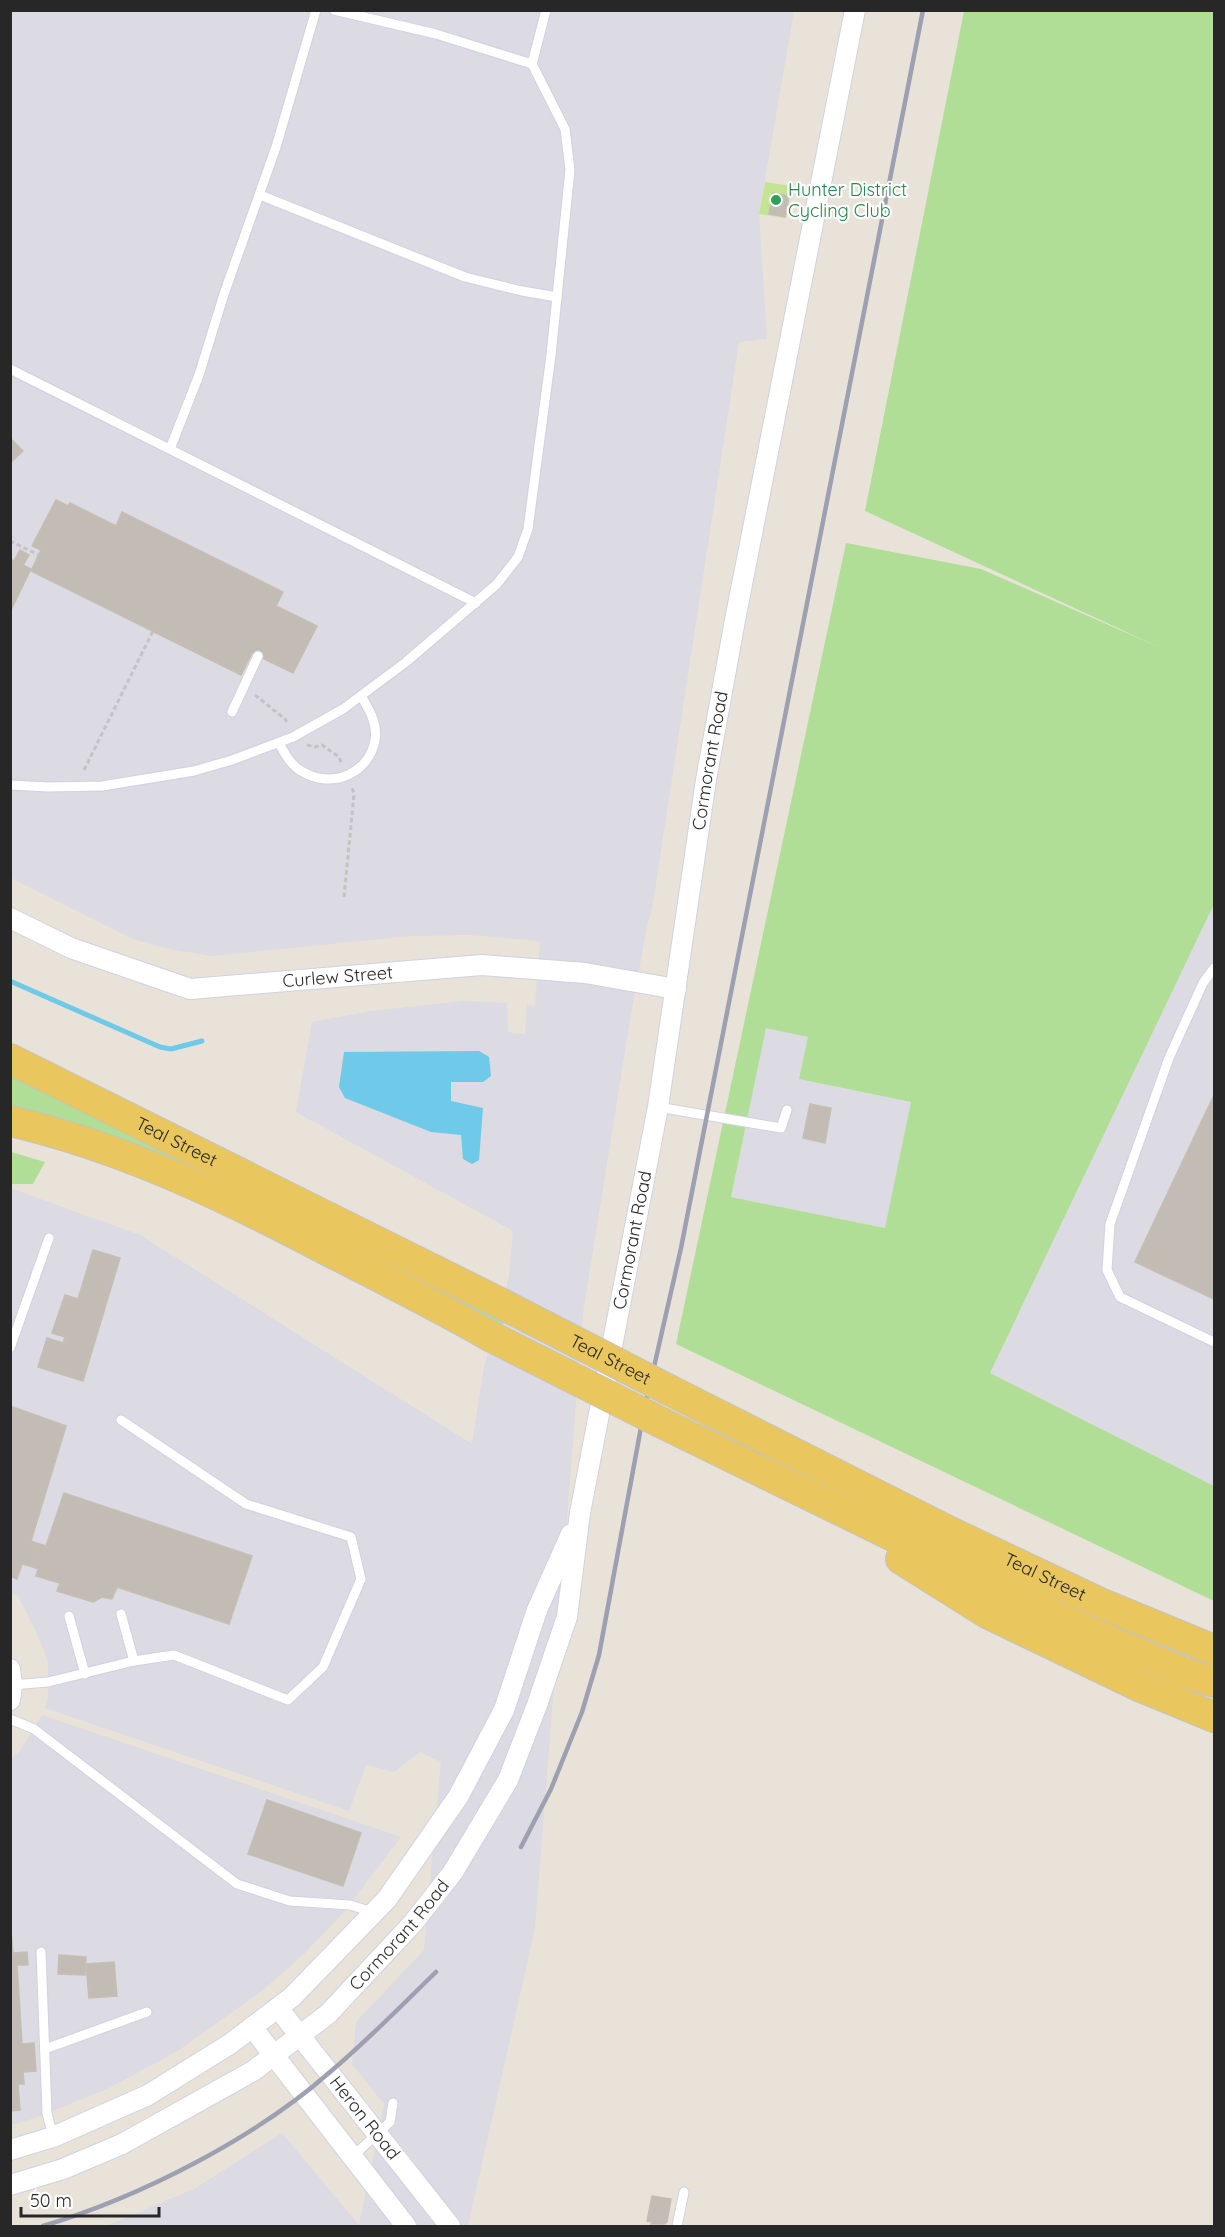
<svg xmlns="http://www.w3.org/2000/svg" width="1225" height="2237" font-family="Quicksand,sans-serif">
	<rect width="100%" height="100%" fill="#e9e2d9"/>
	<g fill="#dcdae2">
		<polygon points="11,11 794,11 759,214 767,339 739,342 652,909 647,925 629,1026 583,1313 535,1928 468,2226 106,2226 194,2189 282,2133 359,2225 384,2104 352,2064 356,2022 424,1950 441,1762 420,1752 394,1772 366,1765 349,1811 45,1708 48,1697 48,1661 35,1629 18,1596 11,1593 10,1188 140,1235 472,1444 484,1367 509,1276 513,1231 296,1112 312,1022 371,1011 464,1001 507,1003 508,1032 525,1034 527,1005 535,1006 540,941 471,935 410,936 212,956 169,949 133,939 11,878"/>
		<polygon points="1214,904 1214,1486 990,1373"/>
		<polygon points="766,1028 809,1036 799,1079 911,1102 886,1228 731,1197"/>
		<polygon points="42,1715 401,1837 343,1913 304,1954 263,1990 176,2052 107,2089 35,2118 11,2125 11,1759 20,1751"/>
	</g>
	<g fill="#b0de97" fill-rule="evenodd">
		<path d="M964,11H1214V904L990,1373L1214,1486V1601L676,1344L846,543L981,569L1161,648L865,511ZM766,1028L808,1037L799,1079L911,1102L885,1228L731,1197Z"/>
		<polygon points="10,1071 506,1318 503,1325 194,1170 11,1110"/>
		<polygon points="11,1152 45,1162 33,1184 11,1184"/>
	</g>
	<polygon fill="#c3e593" points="765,182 792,186 786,218 759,214"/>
	<polygon fill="#6fc9e8" points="479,1051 489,1057 491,1076 483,1082 451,1082 451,1101 483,1108 479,1160 472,1164 463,1159 461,1135 431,1132 345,1098 339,1087 344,1052"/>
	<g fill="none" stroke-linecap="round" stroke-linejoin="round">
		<polyline stroke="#6fc9e8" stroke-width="5" points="10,981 160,1047 171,1049 202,1041"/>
	</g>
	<g fill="#c2bcb5" stroke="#c4beb3" stroke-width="1.5">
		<polygon points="773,193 789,196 785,217 769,214"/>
		<polygon points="10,438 23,451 10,463"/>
		<polygon points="56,500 68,506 70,503 116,526 122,512 283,592 276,606 317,626 293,673 252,653 241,675 31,571 41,550 32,546"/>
		<polygon points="20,550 29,555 23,565 31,569 10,612 10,559 14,561"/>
		<polygon points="1214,1095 1214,1299 1135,1262"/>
		<polygon points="810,1104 831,1108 825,1143 803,1138"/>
		<polygon points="93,1250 120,1258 83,1381 38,1367 47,1338 63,1343 65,1337 52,1333 65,1295 78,1299"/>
		<polygon points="10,1406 66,1426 31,1541 39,1544 30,1566 22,1564 17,1579 10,1576"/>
		<polygon points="64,1493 252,1556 229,1624 117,1587 112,1599 102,1597 93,1602 57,1591 60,1583 36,1576 38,1569 30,1566 39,1544 46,1546"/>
		<polygon points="267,1800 361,1833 343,1886 248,1854"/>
		<polygon points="10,1921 13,1953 27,1952 28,1965 17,1965 22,2044 34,2043 36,2071 23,2072 24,2084 18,2084 20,2110 10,2111"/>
		<polygon points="59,1955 86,1957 85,1975 58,1974"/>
		<polygon points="114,1962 117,1996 89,1998 86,1964"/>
		<polygon points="652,2196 671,2199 667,2222 664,2224 651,2224 652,2222 647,2221"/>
	</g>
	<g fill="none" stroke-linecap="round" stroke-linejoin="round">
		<defs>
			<g id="service">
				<polyline points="532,64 546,10"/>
				<polyline points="260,195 465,277 522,291 557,297"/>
				<polyline points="10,369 476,603"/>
				<polyline points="170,449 199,375 224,294 276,147 316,10"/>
				<polyline points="232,712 258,656"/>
				<path d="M279,743C285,754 291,766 303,772C332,789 369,774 375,740C378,724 369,709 361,696"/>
				<polyline points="10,785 48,787 102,786 194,771 232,760 293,737 343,709 406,662 497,584 518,557 528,529 551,355 570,170 565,129 532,64 436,34 334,10"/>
				<polyline points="1214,968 1203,983 1169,1058 1110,1224 1107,1270 1120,1297 1214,1342"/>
				<polyline points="658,1107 781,1128 787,1110"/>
				<polyline points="10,1348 49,1238"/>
				<polyline points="121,1614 134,1661"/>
				<polyline points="69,1616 85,1674"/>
				<polyline points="12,1685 48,1682 134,1661 174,1655 288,1700 323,1667 361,1579 351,1537 246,1504 121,1420"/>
				<polyline points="10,1719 34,1729 237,1884 290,1901 350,1905 373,1912"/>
				<polyline points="41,1952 47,2113 53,2137"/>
				<polyline points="45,2049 147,2012"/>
				<polyline points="351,2158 390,2122 393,2103"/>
				<polyline points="677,2226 684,2192"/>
			</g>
			<g id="minor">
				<path id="s1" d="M10,918L71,948L190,989L482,965L585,973L676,989"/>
				<polyline points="10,1669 12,1685 10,1700"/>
				<path id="s2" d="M278,2008L450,2226"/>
				<polyline points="252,2027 406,2226"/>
				<polyline points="10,2150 53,2137 148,2095 230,2044 292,1997 387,1899 458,1797 504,1710 537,1610 571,1534"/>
				<path id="s3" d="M10,2185L63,2169L122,2144L253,2071L328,2014L413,1923L453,1872L508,1780L537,1705L567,1617L580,1513L658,1107L706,780L735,620L855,10"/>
			</g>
			<g id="primary">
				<path id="s4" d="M10,1059L500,1303"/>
				<path d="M10,1121C122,1147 224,1196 325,1249C380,1277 436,1305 490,1336"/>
				<path id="s5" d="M669,1390L950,1532L1100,1603L1214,1650"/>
				<polyline points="662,1423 1085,1630 1183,1672 1214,1682"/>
				<polyline points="901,1559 987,1613 1141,1687 1214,1717"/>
			</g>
		</defs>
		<use href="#service" stroke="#cfd2e0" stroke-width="11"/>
		<use href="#minor" stroke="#cfd2e0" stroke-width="22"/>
		<use href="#primary" stroke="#c3c3c3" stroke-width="32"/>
		<g stroke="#c3c3c3" stroke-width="3" stroke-dasharray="4.5 3" stroke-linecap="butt">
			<polyline points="10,541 39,555"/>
			<polyline points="255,695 285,719 288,724"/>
			<polyline points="307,745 315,747 322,745 339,757 342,765"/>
			<polyline points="84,770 153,631"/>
			<polyline points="344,897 354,794 352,788"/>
		</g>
		<use href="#service" stroke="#fff" stroke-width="9"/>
		<use href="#minor" stroke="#fff" stroke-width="20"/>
		<use href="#primary" stroke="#e9c75e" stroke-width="30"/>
		<g stroke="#9da0b1" stroke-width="4.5">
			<polyline points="521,1847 551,1789 582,1712 599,1655 644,1411 681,1248 923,10"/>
			<path d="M43,2226C140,2197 254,2139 330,2072C367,2041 401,2006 436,1972"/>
		</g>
		<defs>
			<g id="primary-bridge">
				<path id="s6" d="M500,1303L669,1390"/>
				<polyline points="490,1336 662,1423"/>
			</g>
		</defs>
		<use href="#primary-bridge" stroke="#c3c3c3" stroke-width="32" stroke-linecap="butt"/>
		<use href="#primary-bridge" stroke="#e9c75e" stroke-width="30"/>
	</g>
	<circle fill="#2e9e5b" stroke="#fff" stroke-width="2" cx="776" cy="200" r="6"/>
	<g text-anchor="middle" stroke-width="4.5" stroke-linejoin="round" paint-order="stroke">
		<g font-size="18" fill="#27864d" stroke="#fff" text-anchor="start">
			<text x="788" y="196">Hunter District<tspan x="788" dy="21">Cycling Club</tspan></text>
		</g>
		<g font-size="18" fill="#272727" stroke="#fff">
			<text dy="6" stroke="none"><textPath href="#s3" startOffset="1702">Cormorant Road</textPath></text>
			<text dy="6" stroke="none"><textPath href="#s1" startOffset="342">Curlew Street</textPath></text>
			<text dy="6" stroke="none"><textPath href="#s4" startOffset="186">Teal Street</textPath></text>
			<text dy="6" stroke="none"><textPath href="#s3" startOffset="1216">Cormorant Road</textPath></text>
			<text dy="6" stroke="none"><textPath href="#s6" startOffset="124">Teal Street</textPath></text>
			<text dy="6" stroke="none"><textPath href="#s5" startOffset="420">Teal Street</textPath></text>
			<text dy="6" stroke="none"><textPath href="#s3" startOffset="470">Cormorant Road</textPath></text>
			<text dy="6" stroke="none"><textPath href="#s2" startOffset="140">Heron Road</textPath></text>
		</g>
	</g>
	<rect width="1225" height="2237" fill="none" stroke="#272727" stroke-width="24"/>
	<path d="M21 2207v9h138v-9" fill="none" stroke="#272727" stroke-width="3"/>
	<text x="30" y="2207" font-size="18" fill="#272727" stroke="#ffffff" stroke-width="4.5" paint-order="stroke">50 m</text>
</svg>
